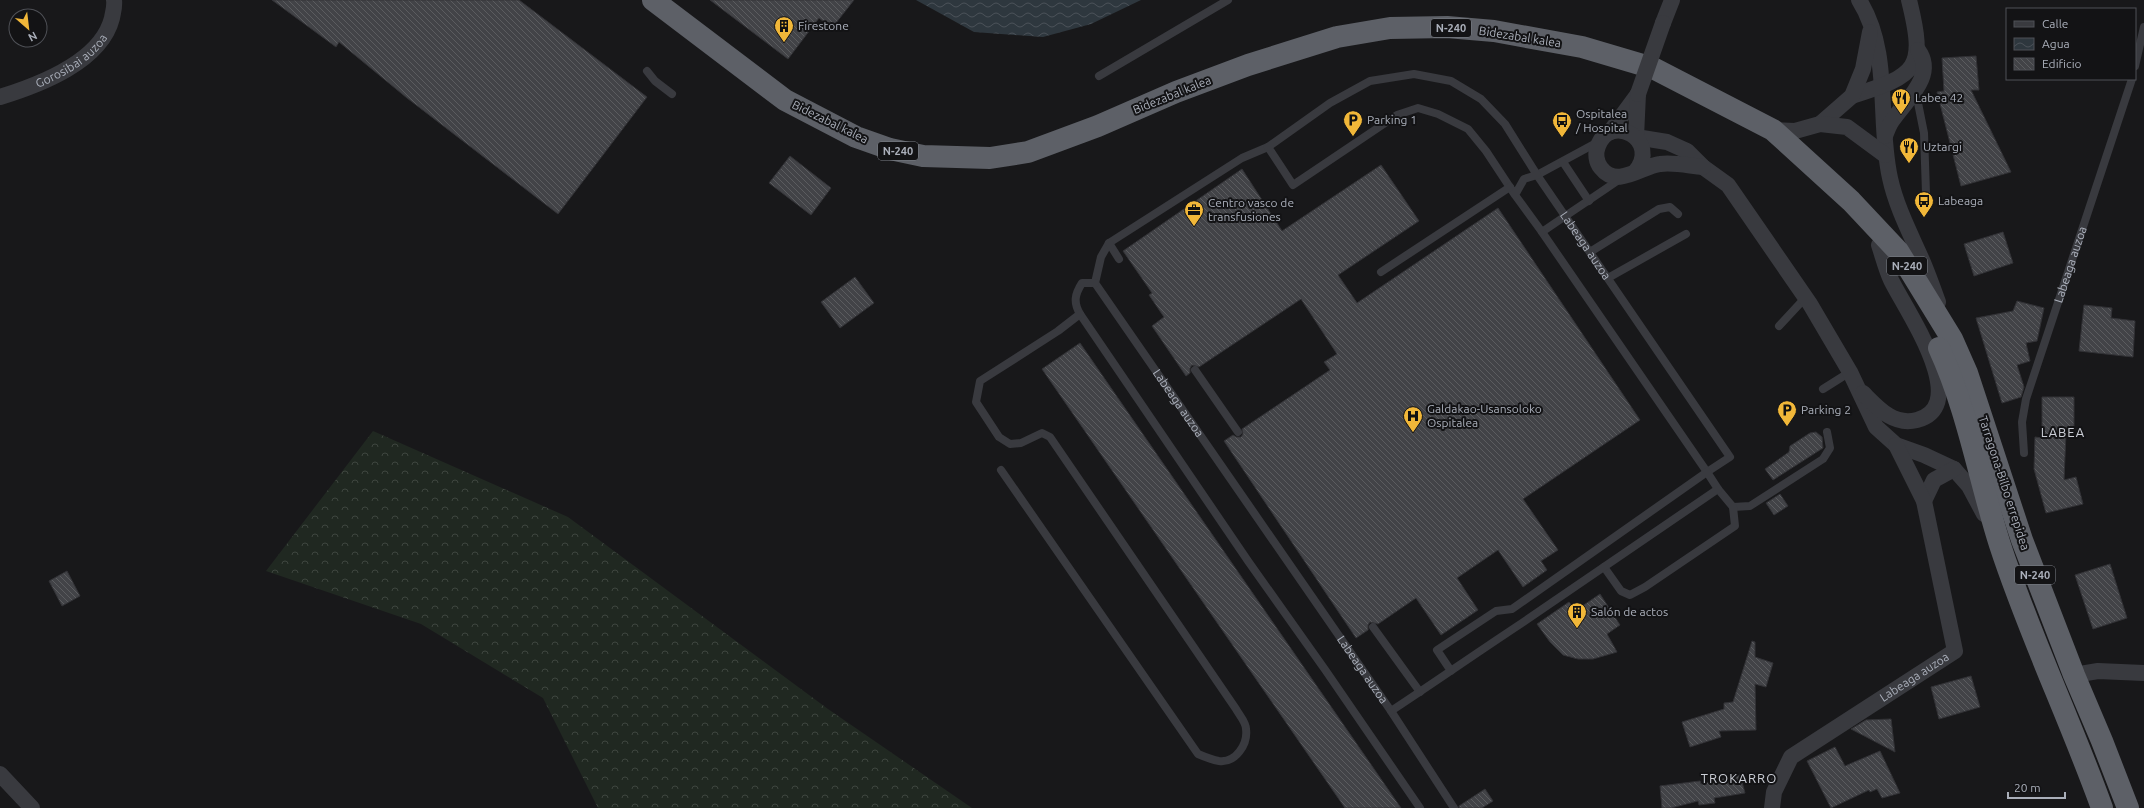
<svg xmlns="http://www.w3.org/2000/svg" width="2144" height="808" font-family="Ubuntu,sans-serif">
	<defs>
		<pattern id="forest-crowns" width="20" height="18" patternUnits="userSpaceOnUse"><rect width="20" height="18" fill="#202821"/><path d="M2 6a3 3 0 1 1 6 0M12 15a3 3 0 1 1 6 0" fill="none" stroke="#3e453f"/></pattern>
		<pattern id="water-waves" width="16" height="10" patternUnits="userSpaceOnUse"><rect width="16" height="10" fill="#2e373e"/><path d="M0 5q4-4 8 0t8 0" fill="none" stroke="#4a5158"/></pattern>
		<pattern id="building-back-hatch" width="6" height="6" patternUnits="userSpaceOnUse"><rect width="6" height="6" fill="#424347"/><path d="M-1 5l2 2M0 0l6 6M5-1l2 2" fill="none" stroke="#5b5c5f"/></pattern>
	</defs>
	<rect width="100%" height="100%" fill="#18181a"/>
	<polygon fill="url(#forest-crowns)" points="373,431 568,517 828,709 972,808 598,808 543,698 421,624 266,571"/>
	<polygon fill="url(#water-waves)" points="916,0 1141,0 1091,24 1043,37 974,32"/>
	<g fill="url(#building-back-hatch)" stroke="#323236">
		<polygon points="272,0 519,0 647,97 558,214 407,98 339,42 336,47"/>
		<polygon points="710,0 854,0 832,28 819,18 788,59"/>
		<polygon points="1976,56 1979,90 1971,90 2011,172 1961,186 1937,92 1944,91 1942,58"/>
		<polygon points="790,156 831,188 811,215 769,183"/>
		<polygon points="1381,165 1419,221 1338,275 1357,303 1498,208 1640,420 1523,499 1558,550 1541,561 1547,570 1523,587 1498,550 1457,578 1478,610 1441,635 1416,598 1378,624 1370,622 1368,625 1368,630 1356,638 1224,441 1233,435 1236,437 1241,437 1243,434 1242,429 1330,370 1324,362 1337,354 1301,299 1199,367 1192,365 1190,368 1190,373 1186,376 1152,326 1164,317 1149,295 1152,293 1123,251 1242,169 1282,231"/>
		<polygon points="2003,232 2013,263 1974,276 1964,244"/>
		<polygon points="855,277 874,303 840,328 821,302"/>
		<polygon points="2017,301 2044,308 2037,341 2026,343 2030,361 2017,365 2024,387 2021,397 2002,403 1976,318 2013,311"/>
		<polygon points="2084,305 2112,308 2111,318 2135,321 2133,357 2079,351"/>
		<polygon points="1080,343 1401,808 1345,808 1042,369"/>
		<polygon points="2042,397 2074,397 2074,432 2066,432 2064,480 2076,477 2083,504 2046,513 2034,469 2035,437 2042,438"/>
		<polygon points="1816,432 1822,437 1823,448 1773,480 1765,469 1789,452 1790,446 1810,433"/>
		<polygon points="1780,494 1788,506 1774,515 1766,503"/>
		<polygon points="2110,564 2127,618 2093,629 2075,575"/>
		<polygon points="67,571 80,596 62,606 49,581"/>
		<polygon points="1600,594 1620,625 1607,634 1617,652 1593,659 1578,659 1563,655 1550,642 1537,624 1569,602 1575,611"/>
		<polygon points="1752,641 1755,642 1755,657 1773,663 1766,687 1755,684 1756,730 1719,731 1721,737 1690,747 1682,722 1724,709 1724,703 1733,702"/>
		<polygon points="1971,676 1980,707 1939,719 1931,687"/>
		<polygon points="1891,719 1895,752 1851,729 1866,720"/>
		<polygon points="1835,747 1845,766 1880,751 1900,793 1882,798 1877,789 1870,792 1869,790 1831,808 1807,761"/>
		<polygon points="1740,775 1745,793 1714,798 1715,803 1699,805 1698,801 1671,808 1662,808 1660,786 1700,781 1701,784"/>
		<polygon points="1485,789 1493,801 1482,808 1459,808 1459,806"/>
	</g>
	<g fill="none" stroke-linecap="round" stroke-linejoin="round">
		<g stroke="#393a3f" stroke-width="8">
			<polyline points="2135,66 2144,27"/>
			<polyline points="647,71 655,81 672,94"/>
			<polyline points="1099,76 1228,0"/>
			<polyline points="1911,96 1918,103 1924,133 1926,193"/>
			<path id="s1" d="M1598,142L1537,175L1730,457L1707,472L1542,232C1568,214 1594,197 1620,179"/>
			<path id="s2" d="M1268,147L1242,158L1109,243L1101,257L1095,283L1391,711L1454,808"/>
			<polyline points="1563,162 1589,201"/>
			<polyline points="1515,195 1524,179 1537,175 1505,124 1481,99 1451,81 1414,74 1370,81 1330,103 1268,147 1293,185 1397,115 1418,108 1438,114 1468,129 1486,151 1515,195 1542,232"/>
			<polyline points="1109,243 1119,259"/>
			<polyline points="1590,252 1659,209 1670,207 1678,214"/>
			<polyline points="1381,272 1510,187"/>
			<polyline points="1608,278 1686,234"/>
			<path d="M1095,283H1082C1075,294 1073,302 1080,314L1248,561L1326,671L1420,808"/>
			<polyline points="1779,326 1805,298"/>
			<polyline points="1195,370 1238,432"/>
			<polyline points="1823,389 1850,372"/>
			<path id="s3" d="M2024,453L2022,422L2026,399L2132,79"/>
			<path d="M1001,470L1198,754C1205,757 1212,760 1219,761C1236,763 1248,744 1246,729C1246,722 1239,715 1236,709L1050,437L1042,433L1021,443L1010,444L999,437L976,402L980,381L1058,331L1080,314"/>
			<polyline points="1733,507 1750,506 1823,459 1830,448 1827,432"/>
			<polyline points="1604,567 1621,591 1630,595 1645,587 1735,526 1733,507 1718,489"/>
			<polyline points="1373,627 1420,692"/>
			<path d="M1391,711C1435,682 1478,652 1522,623L1718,489L1707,472L1512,609L1496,611L1437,650L1451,671"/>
		</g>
		<g stroke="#393a3f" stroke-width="16">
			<path d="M1859,0C1892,52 1877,121 1890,178C1896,206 1910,233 1922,260C1928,274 1933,288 1938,302"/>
			<polyline points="1663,23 1672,0"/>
			<path d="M1852,96C1918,75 1926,69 1909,0"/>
			<path id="s4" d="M0,97C39,85 101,62 112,18C113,12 115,6 114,0"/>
			<polyline points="1820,124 1852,96 1863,69 1870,32"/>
			<polyline points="1773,130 1795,131 1820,124 1847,127 1885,155"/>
			<polyline points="1610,132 1638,94"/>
			<path d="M1885,136C1887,131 1889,125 1892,121C1905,101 1937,76 1918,50"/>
			<polyline points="1636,137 1667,142 1687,151 1703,167 1728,185 1810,304 1850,372 1876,427 1896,445 1924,455 1954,469 1969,486 1984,514"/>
			<polyline points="1636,137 1638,94"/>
			<path d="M1635,172C1662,140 1610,112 1598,146C1595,153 1596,162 1601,168C1617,189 1642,166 1660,164C1674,162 1690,166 1703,167"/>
			<path d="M1863,393C1878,408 1893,426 1917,420C1973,405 1905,309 1891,280C1886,269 1883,257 1879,245"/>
			<polyline points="1924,501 1934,480 1954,469"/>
			<polyline points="2074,675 2098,671 2144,673"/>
			<polyline points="0,774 32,808"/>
			<path id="s5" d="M1772,808L1774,792L1791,757L1955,651L1924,501L1896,445"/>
		</g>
		<g stroke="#5d6067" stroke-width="22">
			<polyline points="653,0 785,100 856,137 890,149 923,156 990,158 1028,152 1098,126 1176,92 1248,65 1337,37 1390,28 1447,27 1494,31 1582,47 1653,68 1773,130 1851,201 1898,251 1952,339 1967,373 2022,540 2074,675 2102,741 2128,808"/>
			<path d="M1939,348C1968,411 1979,479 2000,545C2029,634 2070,719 2102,808"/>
		</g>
		<polyline stroke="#393a3f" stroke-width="16" points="1638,94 1663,23"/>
	</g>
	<defs>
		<symbol id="building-pin" viewBox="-11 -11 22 30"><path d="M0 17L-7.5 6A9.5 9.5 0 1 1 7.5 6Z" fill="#f1b739" stroke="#131315"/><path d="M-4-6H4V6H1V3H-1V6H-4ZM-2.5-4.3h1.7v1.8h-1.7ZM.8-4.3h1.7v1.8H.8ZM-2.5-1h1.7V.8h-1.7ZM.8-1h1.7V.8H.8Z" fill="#111"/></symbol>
		<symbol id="restaurant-pin" viewBox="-11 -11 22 30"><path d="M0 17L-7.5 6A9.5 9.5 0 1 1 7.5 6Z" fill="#f1b739" stroke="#131315"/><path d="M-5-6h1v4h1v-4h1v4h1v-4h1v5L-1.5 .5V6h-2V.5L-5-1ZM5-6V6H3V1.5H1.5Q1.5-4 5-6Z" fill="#111"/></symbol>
		<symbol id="parking-pin" viewBox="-11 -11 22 30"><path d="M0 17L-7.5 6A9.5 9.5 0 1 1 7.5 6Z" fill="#f1b739" stroke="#131315"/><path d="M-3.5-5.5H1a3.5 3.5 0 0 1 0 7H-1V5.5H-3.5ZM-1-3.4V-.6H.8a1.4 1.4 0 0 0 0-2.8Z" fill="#111"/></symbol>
		<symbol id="bus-pin" viewBox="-11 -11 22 30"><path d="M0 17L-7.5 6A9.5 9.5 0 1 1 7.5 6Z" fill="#f1b739" stroke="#131315"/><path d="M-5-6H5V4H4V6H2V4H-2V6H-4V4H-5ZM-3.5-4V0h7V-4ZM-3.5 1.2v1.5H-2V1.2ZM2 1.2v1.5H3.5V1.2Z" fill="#111"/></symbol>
		<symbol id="office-pin" viewBox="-11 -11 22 30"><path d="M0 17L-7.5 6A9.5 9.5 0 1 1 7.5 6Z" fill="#f1b739" stroke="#131315"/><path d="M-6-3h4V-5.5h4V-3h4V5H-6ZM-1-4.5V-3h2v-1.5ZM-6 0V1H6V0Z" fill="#111"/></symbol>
		<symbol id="hospital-pin" viewBox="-11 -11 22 30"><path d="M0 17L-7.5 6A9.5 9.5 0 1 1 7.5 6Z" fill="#f1b739" stroke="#131315"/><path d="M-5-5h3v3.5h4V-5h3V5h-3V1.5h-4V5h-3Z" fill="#111"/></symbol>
	</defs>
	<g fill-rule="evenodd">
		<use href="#building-pin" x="773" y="15" width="22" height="30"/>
		<use href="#restaurant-pin" x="1890" y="87" width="22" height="30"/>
		<use href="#parking-pin" x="1342" y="109" width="22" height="30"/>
		<use href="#bus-pin" x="1551" y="110" width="22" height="30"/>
		<use href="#restaurant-pin" x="1898" y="136" width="22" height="30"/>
		<use href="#bus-pin" x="1913" y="190" width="22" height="30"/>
		<use href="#office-pin" x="1183" y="199" width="22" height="30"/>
		<use href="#parking-pin" x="1776" y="399" width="22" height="30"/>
		<use href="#hospital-pin" x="1402" y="405" width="22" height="30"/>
		<use href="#building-pin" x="1566" y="601" width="22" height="30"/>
	</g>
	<g text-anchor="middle" stroke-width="4" stroke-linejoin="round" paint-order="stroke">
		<g fill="#131315" stroke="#7d8088" stroke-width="1">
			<rect x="1431" y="19" width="40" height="18" rx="3"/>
			<rect x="878" y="142" width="40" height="18" rx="3"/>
			<rect x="1887" y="257" width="40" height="18" rx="3"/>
			<rect x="2015" y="566" width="40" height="18" rx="3"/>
		</g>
		<g font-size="11" font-weight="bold" fill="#aaafba">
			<text x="1451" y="32">N-240</text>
			<text x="898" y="155">N-240</text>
			<text x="1907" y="270">N-240</text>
			<text x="2035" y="579">N-240</text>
		</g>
		<g font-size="12" fill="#aaafba" stroke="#131315" text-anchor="start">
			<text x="798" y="30">Firestone</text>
			<text x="1915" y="102">Labea 42</text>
			<text x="1576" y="118">Ospitalea<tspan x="1576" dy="14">/ Hospital</tspan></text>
			<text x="1367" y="124">Parking 1</text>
			<text x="1923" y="151">Uztargi</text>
			<text x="1938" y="205">Labeaga</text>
			<text x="1208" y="207">Centro vasco de<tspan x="1208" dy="14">transfusiones</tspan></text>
			<text x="1427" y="413">Galdakao-Usansoloko<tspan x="1427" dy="14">Ospitalea</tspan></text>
			<text x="1801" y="414">Parking 2</text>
			<text x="1591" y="616">Salón de actos</text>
		</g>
		<g font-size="12" fill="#aaafba" stroke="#131315">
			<text transform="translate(1520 37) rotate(9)" y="4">Bidezabal kalea</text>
			<text dy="4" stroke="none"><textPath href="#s4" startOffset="81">Gorosibai auzoa</textPath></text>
			<text transform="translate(1172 95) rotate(-22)" y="4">Bidezabal kalea</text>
			<text transform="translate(830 122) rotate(26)" y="4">Bidezabal kalea</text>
			<text dy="4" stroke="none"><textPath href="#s1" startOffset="155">Labeaga auzoa</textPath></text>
			<text dy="4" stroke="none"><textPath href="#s3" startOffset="196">Labeaga auzoa</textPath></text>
			<text dy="4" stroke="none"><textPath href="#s2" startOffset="375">Labeaga auzoa</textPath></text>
			<text transform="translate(2004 483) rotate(72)" y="4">Tarragona-Bilbo errepidea</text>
			<text dy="4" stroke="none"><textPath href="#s2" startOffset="699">Labeaga auzoa</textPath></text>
			<text dy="4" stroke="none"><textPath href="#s5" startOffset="202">Labeaga auzoa</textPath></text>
		</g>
		<g font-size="13" letter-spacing="1" fill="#cbced6" stroke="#131315">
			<text x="2063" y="437">LABEA</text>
			<text x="1739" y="783">TROKARRO</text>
		</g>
	</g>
	<rect x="2006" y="8" width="130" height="72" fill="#131315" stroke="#4f5157"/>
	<rect x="2014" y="21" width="20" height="6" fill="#393a3f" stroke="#4f5157"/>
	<text x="2042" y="28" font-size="12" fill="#aaafba">Calle</text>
	<rect x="2014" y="38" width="20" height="12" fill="url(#water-waves)" stroke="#4f5157"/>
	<text x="2042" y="48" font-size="12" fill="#aaafba">Agua</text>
	<rect x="2014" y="58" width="20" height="12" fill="url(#building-back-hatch)" stroke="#4f5157"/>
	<text x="2042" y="68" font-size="12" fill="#aaafba">Edificio</text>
	<g transform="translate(28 28) rotate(152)"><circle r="19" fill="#131315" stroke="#4f5157"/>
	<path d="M0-3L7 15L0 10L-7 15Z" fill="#f1b739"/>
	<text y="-6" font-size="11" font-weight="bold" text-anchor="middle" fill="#aaafba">N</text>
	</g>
	<path d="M2008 792v6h57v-6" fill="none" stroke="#aaafba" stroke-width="2"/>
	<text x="2014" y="792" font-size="12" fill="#aaafba" stroke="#131315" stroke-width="3" paint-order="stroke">20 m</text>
</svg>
